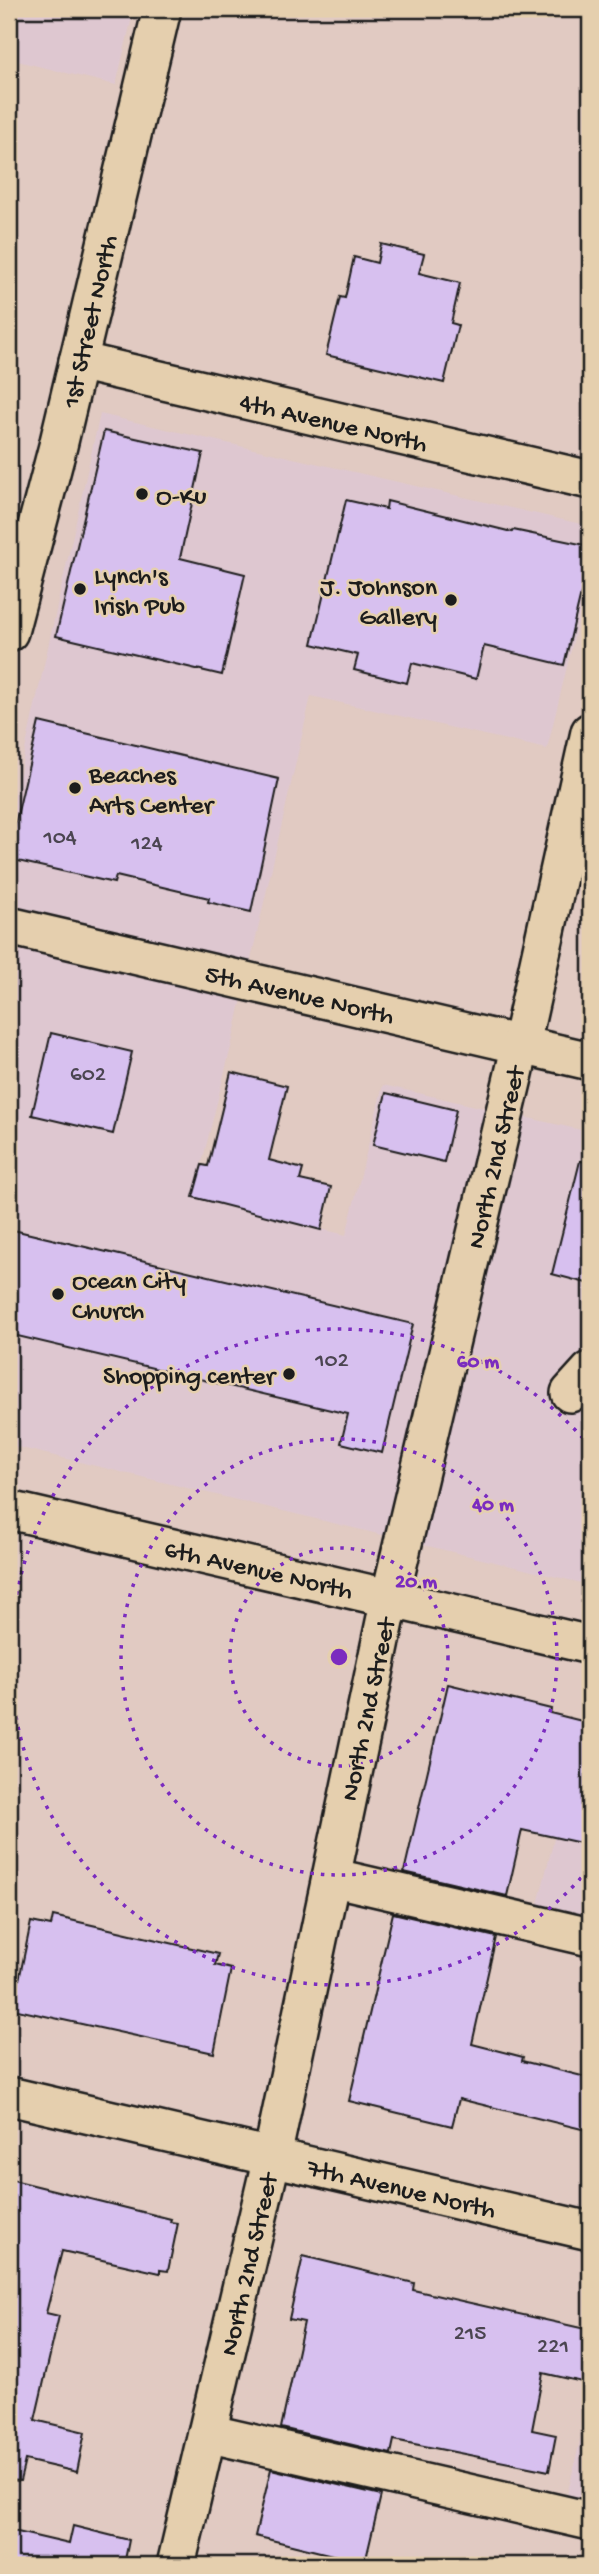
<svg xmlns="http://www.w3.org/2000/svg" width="599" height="2574" font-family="'Gochi Hand',sans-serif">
	<rect width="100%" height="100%" fill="#e1cac2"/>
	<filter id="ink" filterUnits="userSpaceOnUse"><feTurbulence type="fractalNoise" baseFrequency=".0143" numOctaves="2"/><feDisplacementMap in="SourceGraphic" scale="14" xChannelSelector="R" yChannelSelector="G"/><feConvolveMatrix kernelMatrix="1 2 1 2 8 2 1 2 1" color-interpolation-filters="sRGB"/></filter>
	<g filter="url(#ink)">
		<g fill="#dec7d0">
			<polygon points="9,9 134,9 116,85 9,59"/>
			<polygon points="100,414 590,526 590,572 547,749 311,696 231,1047 193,1198 346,1235 383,1085 590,1132 590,1585 9,1445 9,822"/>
			<polygon points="590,1691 590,1951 530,1937"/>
			<polygon points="590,2399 590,2510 565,2504"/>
		</g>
		<g fill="#d7c0ef" stroke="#1c1c1c" stroke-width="2">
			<polygon points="381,244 424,254 419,273 460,283 451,323 458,325 444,383 326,355 340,297 345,298 354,257 377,263"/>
			<polygon points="104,431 203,453 180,558 245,574 222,675 56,636"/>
			<polygon points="346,500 386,509 387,501 512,532 513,530 590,546 590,556 564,665 484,646 476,679 412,663 407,683 354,670 358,655 312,644"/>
			<polygon points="39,722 279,779 251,912 208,902 209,898 116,876 114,883 9,859 9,850"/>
			<polygon points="51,1033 132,1052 113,1134 32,1115"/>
			<polygon points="231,1072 287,1086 269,1160 303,1169 300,1180 331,1187 321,1230 193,1197 202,1165 208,1166"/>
			<polygon points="386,1093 456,1110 444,1162 373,1145"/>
			<polygon points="580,1161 590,1162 590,1284 552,1274"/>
			<polygon points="9,1229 413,1324 382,1453 341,1443 348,1414 9,1334"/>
			<polygon points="448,1684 551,1709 550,1713 590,1723 590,1845 522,1830 507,1896 404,1872"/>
			<polygon points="393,1913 496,1937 472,2044 523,2057 522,2061 590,2078 590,2131 459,2099 452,2126 349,2101"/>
			<polygon points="53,1916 218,1954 215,1965 231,1969 214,2053 13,2009 31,1922 51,1926"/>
			<polygon points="9,2179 171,2219 170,2222 178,2223 168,2271 160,2270 160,2273 62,2251 46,2313 59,2316 35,2420 85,2432 77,2472 25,2460 20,2481 9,2480"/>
			<polygon points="303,2256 414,2283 413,2290 590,2330 590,2367 587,2383 543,2373 532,2430 556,2435 549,2471 394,2440 391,2454 281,2428 304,2322 289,2319"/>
			<polygon points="271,2469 381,2495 365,2563 255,2536"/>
			<polygon points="73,2526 129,2540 124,2565 9,2565 9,2530 69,2544"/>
		</g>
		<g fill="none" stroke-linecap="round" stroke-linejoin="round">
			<defs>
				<g id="minor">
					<polyline points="78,361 590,480"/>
					<polyline points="9,632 58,446 162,9"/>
					<polyline points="9,926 590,1061"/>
					<polyline points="570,1393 590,1371"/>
					<polyline points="9,1510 590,1645"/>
					<polyline points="331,1877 590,1937"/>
					<polyline points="9,2096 590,2231"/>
					<polyline points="207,2433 590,2521"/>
					<polyline points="176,2565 272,2157 390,1598 521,1044 590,732"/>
				</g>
			</defs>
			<use href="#minor" stroke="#1c1c1c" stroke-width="42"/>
			<use href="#minor" stroke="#e5cfae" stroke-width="37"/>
		</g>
	</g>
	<g fill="none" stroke="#7b2cbf" stroke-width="3.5" stroke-dasharray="3.5 7">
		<circle cx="339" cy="1657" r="109"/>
		<circle cx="339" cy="1657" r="218"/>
		<path d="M588 1870A328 328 0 1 1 588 1444"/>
	</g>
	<g fill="#1c1c1c" stroke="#e5cfae" stroke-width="2.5">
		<circle cx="142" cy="494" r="7"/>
		<circle cx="80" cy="589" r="7"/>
		<circle cx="451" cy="600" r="7"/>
		<circle cx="75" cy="788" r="7"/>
		<circle cx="58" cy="1294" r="7"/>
		<circle cx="289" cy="1374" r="7"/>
	</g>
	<g text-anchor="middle" stroke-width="5" stroke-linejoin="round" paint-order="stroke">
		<g font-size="23" fill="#4b4551">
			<text x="60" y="843">104</text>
			<text x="147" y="849">124</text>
			<text x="88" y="1080">602</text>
			<text x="332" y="1366">102</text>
			<text x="470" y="2339">215</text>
			<text x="553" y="2352">221</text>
		</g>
		<g font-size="26" fill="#1c1c1c" stroke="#e5cfae">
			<text transform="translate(88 321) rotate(-77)" y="9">1st Street North</text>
			<text transform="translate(334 421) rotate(13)" y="9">4th Avenue North</text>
			<text transform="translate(300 993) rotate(13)" y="9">5th Avenue North</text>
			<text transform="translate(494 1157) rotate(-77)" y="9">North 2nd Street</text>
			<text transform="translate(259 1568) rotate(13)" y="9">6th Avenue North</text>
			<text transform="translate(366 1709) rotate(-78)" y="9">North 2nd Street</text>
			<text transform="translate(402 2187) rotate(13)" y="9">7th Avenue North</text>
			<text transform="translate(247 2264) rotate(-77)" y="9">North 2nd Street</text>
		</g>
		<g font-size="26" fill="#1c1c1c" stroke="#e5cfae" text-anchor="start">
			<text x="156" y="503">O-Ku</text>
			<text x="94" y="583">Lynch's<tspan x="94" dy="30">Irish Pub</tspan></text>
			<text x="437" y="594" text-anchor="end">J. Johnson<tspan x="437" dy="30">Gallery</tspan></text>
			<text x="89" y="782">Beaches<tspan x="89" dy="30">Arts Center</tspan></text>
			<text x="72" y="1288">Ocean City<tspan x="72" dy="30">Church</tspan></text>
			<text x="275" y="1383" text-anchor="end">Shopping center</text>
		</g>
	</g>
	<circle cx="339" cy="1657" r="10" fill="#7b2cbf" stroke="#e5cfae" stroke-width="3.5"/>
	<g font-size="21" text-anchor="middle" font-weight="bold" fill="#7b2cbf" stroke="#e5cfae" stroke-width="5" stroke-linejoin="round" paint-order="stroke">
		<text x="478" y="1367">60 m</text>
		<text x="493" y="1510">40 m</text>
		<text x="416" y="1587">20 m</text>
	</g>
	<rect width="599" height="2574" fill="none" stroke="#e5cfae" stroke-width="35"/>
	<rect x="18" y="18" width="564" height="2539" fill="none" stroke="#1c1c1c" stroke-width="2.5" filter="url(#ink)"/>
</svg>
